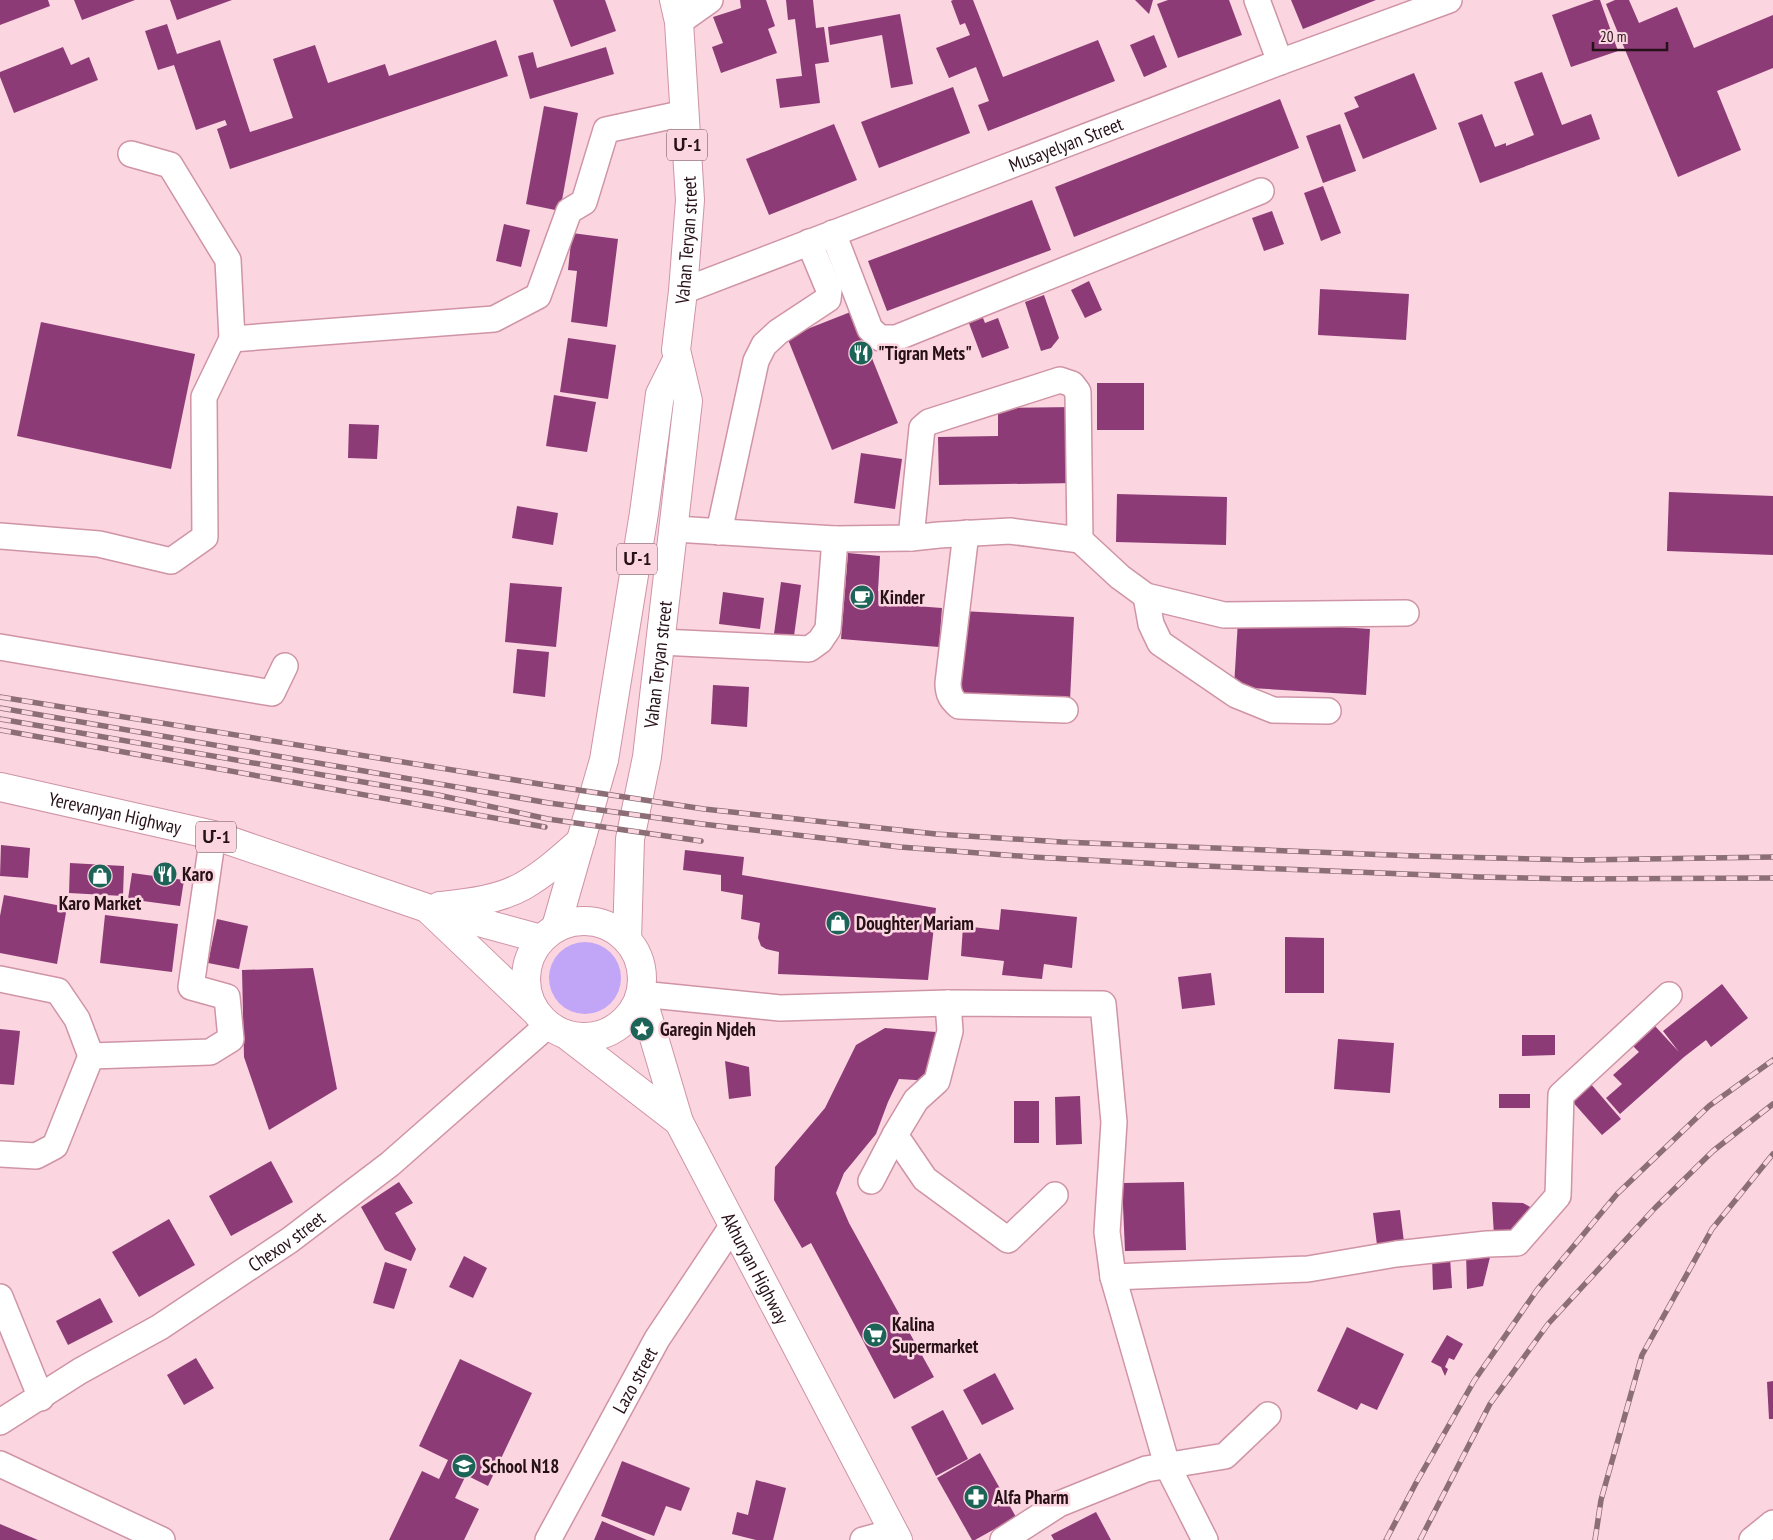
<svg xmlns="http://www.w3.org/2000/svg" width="1773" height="1540" font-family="'PT Sans Narrow','Noto Sans Armenian',sans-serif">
	<rect width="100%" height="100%" fill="#fbd5e0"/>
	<circle fill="#c1a5f6" cx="585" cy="978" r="36"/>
	<g fill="#8d3b77">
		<polygon points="0,0 48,0 50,6 0,25"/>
		<polygon points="74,0 135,0 82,20"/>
		<polygon points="170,0 232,0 177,20"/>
		<polygon points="553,0 605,0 616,31 571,47"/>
		<polygon points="740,0 766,0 775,26 768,29 777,53 721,73 712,47 723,43 713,17 741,8"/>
		<polygon points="786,0 813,0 816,28 824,27 829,62 815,64 820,103 780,108 776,79 802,76 795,19 788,20"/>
		<polygon points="953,0 973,0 1003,77 1098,40 1115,81 988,131 978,105 989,101 976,67 949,78 936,48 970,35 965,23 960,25 951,1"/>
		<polygon points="1135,0 1153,0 1149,14"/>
		<polygon points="1168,0 1229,0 1242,35 1178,58 1157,4"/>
		<polygon points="1291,0 1376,0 1303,29"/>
		<polygon points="1594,0 1600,0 1618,51 1571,67 1552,15"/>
		<polygon points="1615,0 1629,0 1639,23 1677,7 1694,48 1773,15 1773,68 1717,91 1741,150 1678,177 1606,4"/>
		<polygon points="900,14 913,84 891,88 882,35 830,45 828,27"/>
		<polygon points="167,24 177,54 220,40 250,132 293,118 273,59 315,45 328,83 385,64 389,76 496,40 508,76 230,169 217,129 227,125 225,120 196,130 174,65 158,70 145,31"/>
		<polygon points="1154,35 1167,67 1144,77 1130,45"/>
		<polygon points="63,47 71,65 89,57 98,80 14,113 0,77 0,72"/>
		<polygon points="606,47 614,74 530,99 518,56 533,52 537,68"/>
		<polygon points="1542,72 1562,125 1591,114 1600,139 1480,183 1458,123 1482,114 1495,147 1506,143 1506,146 1534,135 1514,82"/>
		<polygon points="1414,73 1437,129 1363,159 1344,113 1359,107 1354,97"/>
		<polygon points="953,87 970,133 879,168 861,122"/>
		<polygon points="1280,99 1299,148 1074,237 1055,187"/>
		<polygon points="544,106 578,113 560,211 526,204"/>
		<polygon points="834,124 857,180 769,215 746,159"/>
		<polygon points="1340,124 1356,171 1323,183 1306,136"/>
		<polygon points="1323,186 1341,233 1321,241 1304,193"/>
		<polygon points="1032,200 1051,250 887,311 868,261"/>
		<polygon points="1272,211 1284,244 1264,251 1252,218"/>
		<polygon points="504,224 530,230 521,267 496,261"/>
		<polygon points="572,233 618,239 607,327 571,322 577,271 568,270"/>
		<polygon points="1089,281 1102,310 1085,318 1071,290"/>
		<polygon points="1320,289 1409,294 1406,340 1318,335"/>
		<polygon points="1044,295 1059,338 1051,348 1041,351 1025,302"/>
		<polygon points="853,311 898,423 832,450 787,337"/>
		<polygon points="981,313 985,323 998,318 1009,348 982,358 967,318"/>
		<polygon points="41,322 195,354 171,469 17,436"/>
		<polygon points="568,338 616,345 608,399 560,392"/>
		<rect x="1097" y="383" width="47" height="47"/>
		<polygon points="554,395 596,402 587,452 546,446"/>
		<polygon points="1075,407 1076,483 939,485 938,437 998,436 998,408"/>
		<polygon points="349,424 379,425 377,459 348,458"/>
		<polygon points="861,453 902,459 895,509 854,503"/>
		<polygon points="1669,492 1773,496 1773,555 1667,551"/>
		<polygon points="1117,494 1227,497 1226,545 1116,542"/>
		<polygon points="517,506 558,513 553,545 512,538"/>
		<polygon points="848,553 880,556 878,591 890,592 889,604 942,608 939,647 841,639"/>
		<polygon points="781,582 801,585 794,636 774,634"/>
		<polygon points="510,583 562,587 556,647 505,642"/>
		<polygon points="723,592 764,598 760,629 719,624"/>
		<polygon points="962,611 1074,617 1070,700 959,695"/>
		<polygon points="1238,620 1370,629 1366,695 1234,687"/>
		<polygon points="517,649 549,652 545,697 513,693"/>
		<polygon points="713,685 749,687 747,727 711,724"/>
		<polygon points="1,845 30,848 28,878 0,876"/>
		<polygon points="685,850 744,857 742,875 936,908 928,980 778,974 779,952 766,949 761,946 758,938 760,923 741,919 743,895 721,891 721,875 683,870"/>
		<polygon points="70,863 124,866 123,896 69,893"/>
		<polygon points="132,873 184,880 180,906 128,899"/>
		<polygon points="4,895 67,907 57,964 0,953 0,916"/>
		<polygon points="1001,909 1077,917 1072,968 1044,964 1042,979 1002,975 1004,961 961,956 963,926 999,930"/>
		<polygon points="105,915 178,924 172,972 100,963"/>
		<polygon points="217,919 248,926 239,969 208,963"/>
		<polygon points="1285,937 1324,938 1324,993 1285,993"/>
		<polygon points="313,968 337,1089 269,1130 244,1057 242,970"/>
		<polygon points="1211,973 1215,1005 1182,1009 1178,977"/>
		<polygon points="1722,984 1748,1018 1711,1047 1706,1040 1684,1057 1620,1114 1606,1098 1622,1084 1613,1075 1639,1052 1633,1046 1655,1026 1679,1052 1663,1031"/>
		<polygon points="885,1028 936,1032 931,1081 899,1079 888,1102 876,1134 844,1173 836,1193 849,1223 934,1377 894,1399 811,1243 802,1248 774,1200 775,1167 825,1108 856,1045"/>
		<polygon points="0,1029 20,1031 14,1085 0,1084"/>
		<polygon points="1522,1035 1555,1035 1555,1055 1522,1056"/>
		<polygon points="1338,1039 1394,1043 1390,1093 1334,1089"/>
		<polygon points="725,1061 749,1067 751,1096 729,1099"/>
		<polygon points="1590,1083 1621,1119 1602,1135 1571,1100"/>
		<rect x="1499" y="1094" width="31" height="14"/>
		<polygon points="1080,1096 1082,1144 1056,1145 1055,1097"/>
		<rect x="1014" y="1101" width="25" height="42"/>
		<polygon points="271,1161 293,1202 231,1236 209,1196"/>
		<polygon points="399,1182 413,1203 395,1213 416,1249 411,1261 385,1250 361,1207"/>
		<polygon points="1184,1182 1186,1250 1125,1251 1122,1183"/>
		<polygon points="1492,1202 1523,1203 1532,1208 1524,1231 1494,1235"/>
		<polygon points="1400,1210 1404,1242 1377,1245 1373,1213"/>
		<polygon points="169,1219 195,1265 139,1297 112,1252"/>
		<polygon points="1466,1252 1491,1253 1483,1286 1467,1289"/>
		<polygon points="464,1256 487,1268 473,1298 449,1287"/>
		<polygon points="1432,1257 1450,1257 1452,1288 1433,1290"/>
		<polygon points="385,1262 407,1269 394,1309 373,1303"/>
		<polygon points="100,1298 113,1322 68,1345 56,1321"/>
		<polygon points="1347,1327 1404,1354 1377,1410 1361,1403 1357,1410 1317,1391"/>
		<polygon points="1447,1335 1463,1344 1454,1360 1449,1358 1445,1367 1448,1369 1445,1376 1441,1367 1431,1362"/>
		<polygon points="196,1358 214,1388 184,1405 167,1375"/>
		<polygon points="460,1359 532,1393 488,1486 466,1475 455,1498 479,1509 464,1540 389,1540 422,1471 439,1479 448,1460 419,1446"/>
		<polygon points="995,1373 1014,1409 982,1425 963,1390"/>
		<polygon points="1773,1381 1773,1419 1769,1419 1767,1382"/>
		<polygon points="943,1410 968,1459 936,1476 911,1427"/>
		<polygon points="980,1453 1016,1517 975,1540 972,1540 937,1478"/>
		<polygon points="622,1461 690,1488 681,1511 666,1506 654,1536 601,1516"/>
		<polygon points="756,1480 786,1488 773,1540 756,1540 732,1534 737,1512 748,1515"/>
		<polygon points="1096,1512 1111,1540 1054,1540 1051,1535"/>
		<polygon points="602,1521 647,1540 594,1540"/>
		<polygon points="0,1524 38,1540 0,1540"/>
	</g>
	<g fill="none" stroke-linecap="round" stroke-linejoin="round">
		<defs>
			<g id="minor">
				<polyline points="1257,0 1280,62"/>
				<polyline points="679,22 710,0"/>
				<polyline points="833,233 870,329 880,338 896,338 1261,191"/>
				<path id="s1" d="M683,291L1280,62L1449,0"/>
				<polyline points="232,339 494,319 538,296 569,211 584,202 606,130 685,113"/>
				<polyline points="675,529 835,539 911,538 939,535 1010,531 1080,540 1120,577 1146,596 1224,615 1406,613"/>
				<polyline points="719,532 756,361 764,345 778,332 828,299 829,290 809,242"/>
				<path d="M966,533L948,683C948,694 951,699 959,706L1065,710"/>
				<polyline points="0,536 99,544 171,561 205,537 204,397 232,339 228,260 170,165 131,154"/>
				<polyline points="911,538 922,428 929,422 1060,380 1072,384 1078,392 1080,540"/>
				<polyline points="1146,596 1151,624 1160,643 1236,695 1273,710 1328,711"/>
				<polyline points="660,642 809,649 820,641 828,629 835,539"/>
				<polyline points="0,647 272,693 285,666"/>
				<polyline points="0,979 58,991 77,1019 91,1056 210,1052 231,1039 227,997 191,987 213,835"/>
				<polyline points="641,994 780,1008 948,1003 1103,1004 1114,1122 1107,1232 1113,1277 1167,1465 1205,1540"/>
				<polyline points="895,1135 925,1179 1008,1240 1055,1195"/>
				<polyline points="0,1154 36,1156 55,1146 91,1056"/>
				<polyline points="871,1181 895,1135 916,1100 937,1081 950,1031 948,1003"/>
				<polyline points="1113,1277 1308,1269 1396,1254 1487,1244 1517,1243 1558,1196 1561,1095 1669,995"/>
				<polyline points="0,1297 41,1398"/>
				<path id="s2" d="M0,1422L80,1371L160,1327L290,1240L390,1164L548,1025"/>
				<polyline points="0,1464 162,1540"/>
				<path id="s3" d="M548,1540L657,1339L733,1225"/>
				<polyline points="863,1540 893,1532"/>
				<polyline points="1003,1540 1059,1504 1146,1469 1225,1456 1268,1415"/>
				<polyline points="1752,1540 1773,1523"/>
			</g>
			<g id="major">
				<polyline points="641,994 679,1122"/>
				<path id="s4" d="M565,1034L679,1122L898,1540"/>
			</g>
			<g id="highway">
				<path id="s5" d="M0,787L213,835L427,908L541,939"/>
				<path d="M440,906C468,903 498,900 523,886C544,874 563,857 581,841"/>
				<polyline points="429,910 534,1010"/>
				<circle cx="584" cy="979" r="58"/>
				<polyline points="556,927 604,760 644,513 660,394 677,360"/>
				<path id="s6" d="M627,940L630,839L647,757L688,401L676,350L683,291L690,200L679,22L674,0"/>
			</g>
		</defs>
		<use href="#minor" stroke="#cf94a6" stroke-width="28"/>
		<use href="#major" stroke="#cf94a6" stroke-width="30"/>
		<use href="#highway" stroke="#cf94a6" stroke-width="30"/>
		<use href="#minor" stroke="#fff" stroke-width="25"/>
		<use href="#major" stroke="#fff" stroke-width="28"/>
		<use href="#highway" stroke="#fff" stroke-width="28"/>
		<defs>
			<g id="rail">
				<polyline points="0,697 552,786 704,809 936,834 1062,842 1416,856 1580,860 1773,857"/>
				<polyline points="0,708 549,803 702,824 900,847 1032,857 1181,865 1479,877 1577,879 1773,878"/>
				<polyline points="0,719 438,795 548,819 701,841"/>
				<polyline points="0,730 545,827"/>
				<polyline points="1386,1540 1416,1483 1474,1381 1537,1290 1617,1194 1709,1106 1773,1060"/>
				<polyline points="1420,1540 1490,1404 1548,1324 1655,1208 1713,1151 1773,1104"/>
				<polyline points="1595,1540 1601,1500 1642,1355 1712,1229 1773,1154"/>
			</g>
		</defs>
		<use href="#rail" stroke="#8c6e77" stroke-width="5.5"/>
		<use href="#rail" stroke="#fbd5e0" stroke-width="4" stroke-dasharray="11" stroke-linecap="butt"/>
	</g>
	<defs>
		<symbol id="restaurant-disc" viewBox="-11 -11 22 22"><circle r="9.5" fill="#1d6458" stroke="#fbd5e0"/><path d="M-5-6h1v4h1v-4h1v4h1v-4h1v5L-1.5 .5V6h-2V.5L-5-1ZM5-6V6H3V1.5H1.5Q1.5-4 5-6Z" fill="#fff"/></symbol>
		<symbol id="cafe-disc" viewBox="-11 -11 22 22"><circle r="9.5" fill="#1d6458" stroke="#fbd5e0"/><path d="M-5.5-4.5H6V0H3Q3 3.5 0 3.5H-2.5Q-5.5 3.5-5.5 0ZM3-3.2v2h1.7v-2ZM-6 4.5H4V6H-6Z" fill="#fff"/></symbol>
		<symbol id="shop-disc" viewBox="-11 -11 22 22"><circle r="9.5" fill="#1d6458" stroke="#fbd5e0"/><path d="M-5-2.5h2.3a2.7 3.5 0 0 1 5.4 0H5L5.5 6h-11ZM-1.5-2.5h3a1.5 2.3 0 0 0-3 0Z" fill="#fff"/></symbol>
		<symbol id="sight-disc" viewBox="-11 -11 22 22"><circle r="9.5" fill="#1d6458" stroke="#fbd5e0"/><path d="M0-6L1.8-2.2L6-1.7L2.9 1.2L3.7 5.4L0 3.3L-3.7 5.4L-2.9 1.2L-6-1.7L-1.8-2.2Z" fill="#fff"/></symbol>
		<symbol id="supermarket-disc" viewBox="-11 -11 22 22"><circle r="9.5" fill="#1d6458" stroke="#fbd5e0"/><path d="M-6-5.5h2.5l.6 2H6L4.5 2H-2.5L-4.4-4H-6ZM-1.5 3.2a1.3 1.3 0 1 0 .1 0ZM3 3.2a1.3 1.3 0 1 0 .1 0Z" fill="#fff"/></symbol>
		<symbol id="school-disc" viewBox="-11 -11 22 22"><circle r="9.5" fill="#1d6458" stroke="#fbd5e0"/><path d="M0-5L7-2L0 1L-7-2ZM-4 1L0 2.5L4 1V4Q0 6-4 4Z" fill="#fff"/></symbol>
		<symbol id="pharmacy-disc" viewBox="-11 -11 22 22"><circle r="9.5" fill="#1d6458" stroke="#fbd5e0"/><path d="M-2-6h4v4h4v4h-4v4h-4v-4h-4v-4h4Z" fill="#fff"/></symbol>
	</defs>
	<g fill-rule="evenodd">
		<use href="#restaurant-disc" x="847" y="339" width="28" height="28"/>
		<use href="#cafe-disc" x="848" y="583" width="28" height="28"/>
		<use href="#restaurant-disc" x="151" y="860" width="28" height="28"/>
		<use href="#shop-disc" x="86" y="862" width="28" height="28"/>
		<use href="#shop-disc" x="824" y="909" width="28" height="28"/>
		<use href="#sight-disc" x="628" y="1015" width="28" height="28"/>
		<use href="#supermarket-disc" x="861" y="1321" width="28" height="28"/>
		<use href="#school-disc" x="450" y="1452" width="28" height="28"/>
		<use href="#pharmacy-disc" x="962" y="1483" width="28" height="28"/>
	</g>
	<g text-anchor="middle" stroke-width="5" stroke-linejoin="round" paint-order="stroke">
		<g fill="#fbd5e0" stroke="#674c54" stroke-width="1">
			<rect x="667" y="129.5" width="40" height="31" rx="4"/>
			<rect x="617" y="543.5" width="40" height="31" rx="4"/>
			<rect x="196" y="821.5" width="40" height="31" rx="4"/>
		</g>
		<g font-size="18" font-weight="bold" fill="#271118">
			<text x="687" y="151">Մ-1</text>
			<text x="637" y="565">Մ-1</text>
			<text x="216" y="843">Մ-1</text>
		</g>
		<g font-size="19" fill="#271118" stroke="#fbd5e0">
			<text dy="7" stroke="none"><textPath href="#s1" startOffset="410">Musayelyan Street</textPath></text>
			<text dy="7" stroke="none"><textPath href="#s6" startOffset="706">Vahan Teryan street</textPath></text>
			<text dy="7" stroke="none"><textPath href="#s6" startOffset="278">Vahan Teryan street</textPath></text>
			<text dy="7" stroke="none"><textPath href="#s5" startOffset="118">Yerevanyan Highway</textPath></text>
			<text dy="7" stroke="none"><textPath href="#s2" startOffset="339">Chexov street</textPath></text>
			<text dy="7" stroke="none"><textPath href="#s4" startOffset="309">Akhuryan Highway</textPath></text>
			<text dy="7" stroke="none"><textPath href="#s3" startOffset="182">Lazo street</textPath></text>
		</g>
		<g font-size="19" font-weight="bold" fill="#271118" stroke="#fbd5e0" text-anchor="start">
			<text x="878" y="360">"Tigran Mets"</text>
			<text x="880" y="604">Kinder</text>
			<text x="182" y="881">Karo</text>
			<text x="100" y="910" text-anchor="middle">Karo Market</text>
			<text x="856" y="930">Doughter Mariam</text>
			<text x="660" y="1036">Garegin Njdeh</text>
			<text x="892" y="1331">Kalina<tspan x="892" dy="22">Supermarket</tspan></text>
			<text x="482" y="1473">School N18</text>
			<text x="994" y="1504">Alfa Pharm</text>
		</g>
	</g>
	<path d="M1593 42v8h74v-8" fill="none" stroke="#271118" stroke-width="2.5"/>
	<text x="1600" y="42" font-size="15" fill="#271118" stroke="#fbd5e0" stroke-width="4" paint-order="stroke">20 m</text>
</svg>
